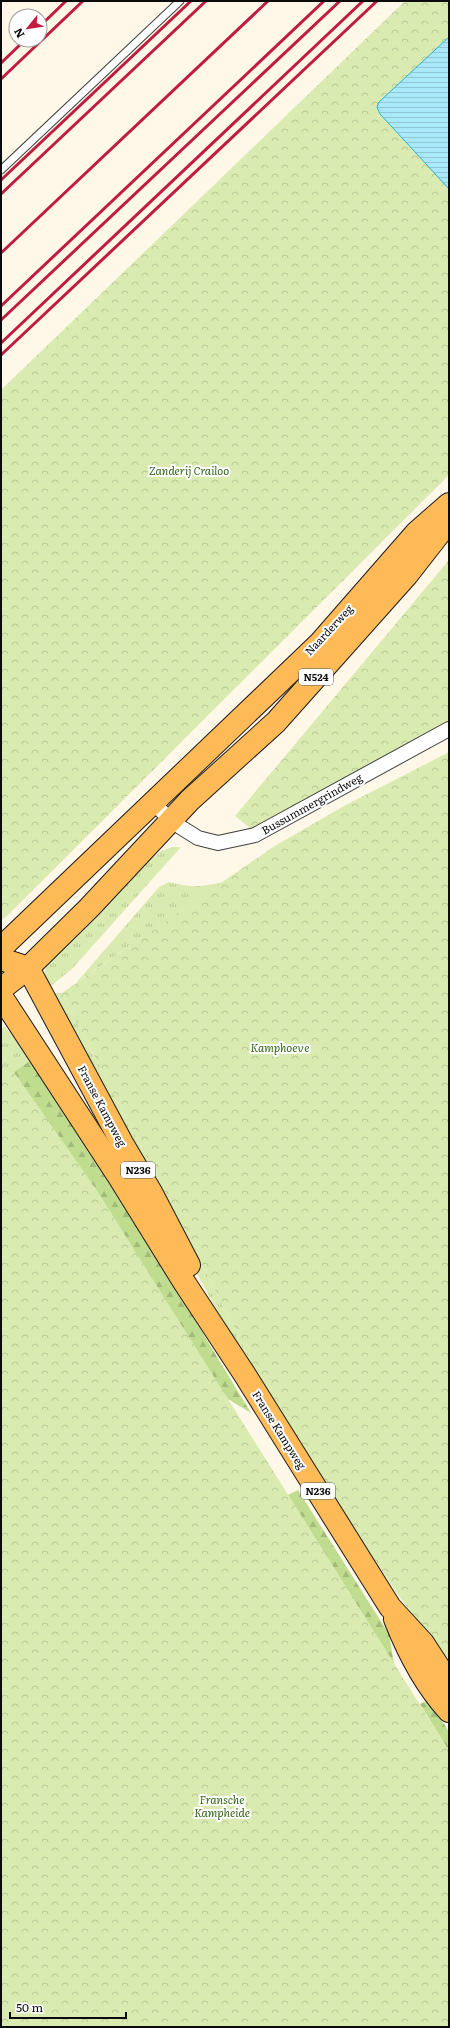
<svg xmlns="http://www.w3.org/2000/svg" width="450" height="2028" font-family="Literata,serif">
	<defs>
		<pattern id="grass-tufts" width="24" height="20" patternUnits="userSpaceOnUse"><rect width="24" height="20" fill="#d9ebb0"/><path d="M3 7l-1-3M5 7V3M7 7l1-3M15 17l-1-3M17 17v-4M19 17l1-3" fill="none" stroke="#b9c896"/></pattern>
		<pattern id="forest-firs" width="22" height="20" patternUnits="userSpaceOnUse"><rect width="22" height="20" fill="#bfdc8f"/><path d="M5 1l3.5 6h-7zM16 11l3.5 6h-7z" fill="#a3bb7a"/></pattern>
		<pattern id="park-crowns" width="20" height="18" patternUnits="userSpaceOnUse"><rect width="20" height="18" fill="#d9ebb0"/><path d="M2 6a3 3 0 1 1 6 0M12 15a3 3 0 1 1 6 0" fill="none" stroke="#b9c896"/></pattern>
		<pattern id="water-rules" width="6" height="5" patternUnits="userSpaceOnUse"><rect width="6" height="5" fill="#aae9f9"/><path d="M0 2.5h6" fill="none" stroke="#91c6d4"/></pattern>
	</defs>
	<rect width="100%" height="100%" fill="#fff7e8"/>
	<g fill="url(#grass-tufts)">
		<polygon points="172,847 181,847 72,969 47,989 44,979 46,964 69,939 84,929 151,859 161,851"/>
		<path d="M169,882C191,888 201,887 223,882L76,983L159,887Z"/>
		<path d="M58,993H62L235,1329L268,1399C189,1268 124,1130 54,994Z"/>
		<polygon points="5,1027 28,1053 31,1060 14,1072 1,1064 1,1028"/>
	</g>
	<g fill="url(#forest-firs)">
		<polygon points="31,1060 112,1183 251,1413 228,1399 1,1064 14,1072"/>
		<polygon points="298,1490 389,1634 394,1664 288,1495"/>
		<polygon points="429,1700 449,1732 449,1751 420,1704"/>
	</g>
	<g fill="url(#park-crowns)">
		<polygon points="405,1 449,1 449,475 6,917 1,920 1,390"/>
		<polygon points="449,560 449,725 251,829 235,816"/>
		<polygon points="449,752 449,1658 440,1651 396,1592 268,1399 235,1329 62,993 273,847 344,806"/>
		<polygon points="1,1064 14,1072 96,1189 449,1751 449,2027 1,2027"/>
	</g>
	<polygon fill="url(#water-rules)" stroke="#2dafd4" points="449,37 449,189 380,114 377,107 379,102"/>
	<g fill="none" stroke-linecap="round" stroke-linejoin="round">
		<defs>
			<polyline id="service" points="1,170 180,1"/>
			<polyline id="minor" points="153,802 171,821 198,838 218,843 255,835 449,729"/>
			<g id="primary">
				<polyline points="1,948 320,643 417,532 449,504"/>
				<polyline points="1,959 28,968 122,1143 151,1192 189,1265"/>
				<polyline points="1,989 28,968 89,908 190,800 276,722 407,575 449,521"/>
				<polyline points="1,996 119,1177 184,1282 245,1375 390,1607 423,1643 449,1683"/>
				<path d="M395,1619C408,1652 424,1684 449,1711"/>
			</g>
		</defs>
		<use href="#service" stroke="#3e3e3e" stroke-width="9"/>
		<use href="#minor" stroke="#3e3e3e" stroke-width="16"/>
		<use href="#primary" stroke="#1c1c1c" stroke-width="24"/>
		<use href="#service" stroke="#fff" stroke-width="7"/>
		<use href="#minor" stroke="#fff" stroke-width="14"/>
		<use href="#primary" stroke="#ffba58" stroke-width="22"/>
		<g stroke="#c11c40" stroke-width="3">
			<polyline points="40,26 66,1"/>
			<polyline points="1,63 25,40"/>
			<polyline points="1,79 83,1"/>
			<polyline points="1,180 191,1"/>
			<polyline points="1,194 206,1"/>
			<polyline points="1,253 268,1"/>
			<polyline points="1,306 324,1"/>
			<polyline points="1,320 340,1"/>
			<polyline points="1,343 363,1"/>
			<polyline points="1,355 377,1"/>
		</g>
	</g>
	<g text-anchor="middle" stroke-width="4" stroke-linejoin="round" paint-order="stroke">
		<g fill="#fff" stroke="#545454" stroke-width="1">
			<rect x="299" y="669" width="34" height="16" rx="3"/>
			<rect x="121" y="1162" width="34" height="16" rx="3"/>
			<rect x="301" y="1483" width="34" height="16" rx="3"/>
		</g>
		<g font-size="10" font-weight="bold" fill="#0b0b0b">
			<text x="316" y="681">N524</text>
			<text x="138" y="1174">N236</text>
			<text x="318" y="1495">N236</text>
		</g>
		<g font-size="11" font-style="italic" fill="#356518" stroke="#fff">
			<text x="189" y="475">Zanderij Crailoo</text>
			<text x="280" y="1052">Kamphoeve</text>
			<text x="222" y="1804">Fransche<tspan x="222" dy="13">Kampheide</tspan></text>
		</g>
		<g font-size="11" fill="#0b0b0b" stroke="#fff">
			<text transform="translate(329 630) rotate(-47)" y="4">Naarderweg</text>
			<text transform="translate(312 804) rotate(-29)" y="4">Bussummergrindweg</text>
			<text transform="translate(102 1106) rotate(62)" y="4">Franse Kampweg</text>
			<text transform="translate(279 1430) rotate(58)" y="4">Franse Kampweg</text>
		</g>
	</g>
	<rect width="450" height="2028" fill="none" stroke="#0b0b0b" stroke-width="4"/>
	<g transform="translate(28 28) rotate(240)"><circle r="19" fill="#ffffff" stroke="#9d9d9d"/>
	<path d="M0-3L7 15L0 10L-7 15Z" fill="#c11c40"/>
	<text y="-6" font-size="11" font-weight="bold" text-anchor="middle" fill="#0b0b0b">N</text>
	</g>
	<path d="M10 2012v6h116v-6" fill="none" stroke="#0b0b0b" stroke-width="2"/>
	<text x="16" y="2012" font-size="12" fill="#0b0b0b" stroke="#ffffff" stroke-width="3" paint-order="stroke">50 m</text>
</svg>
